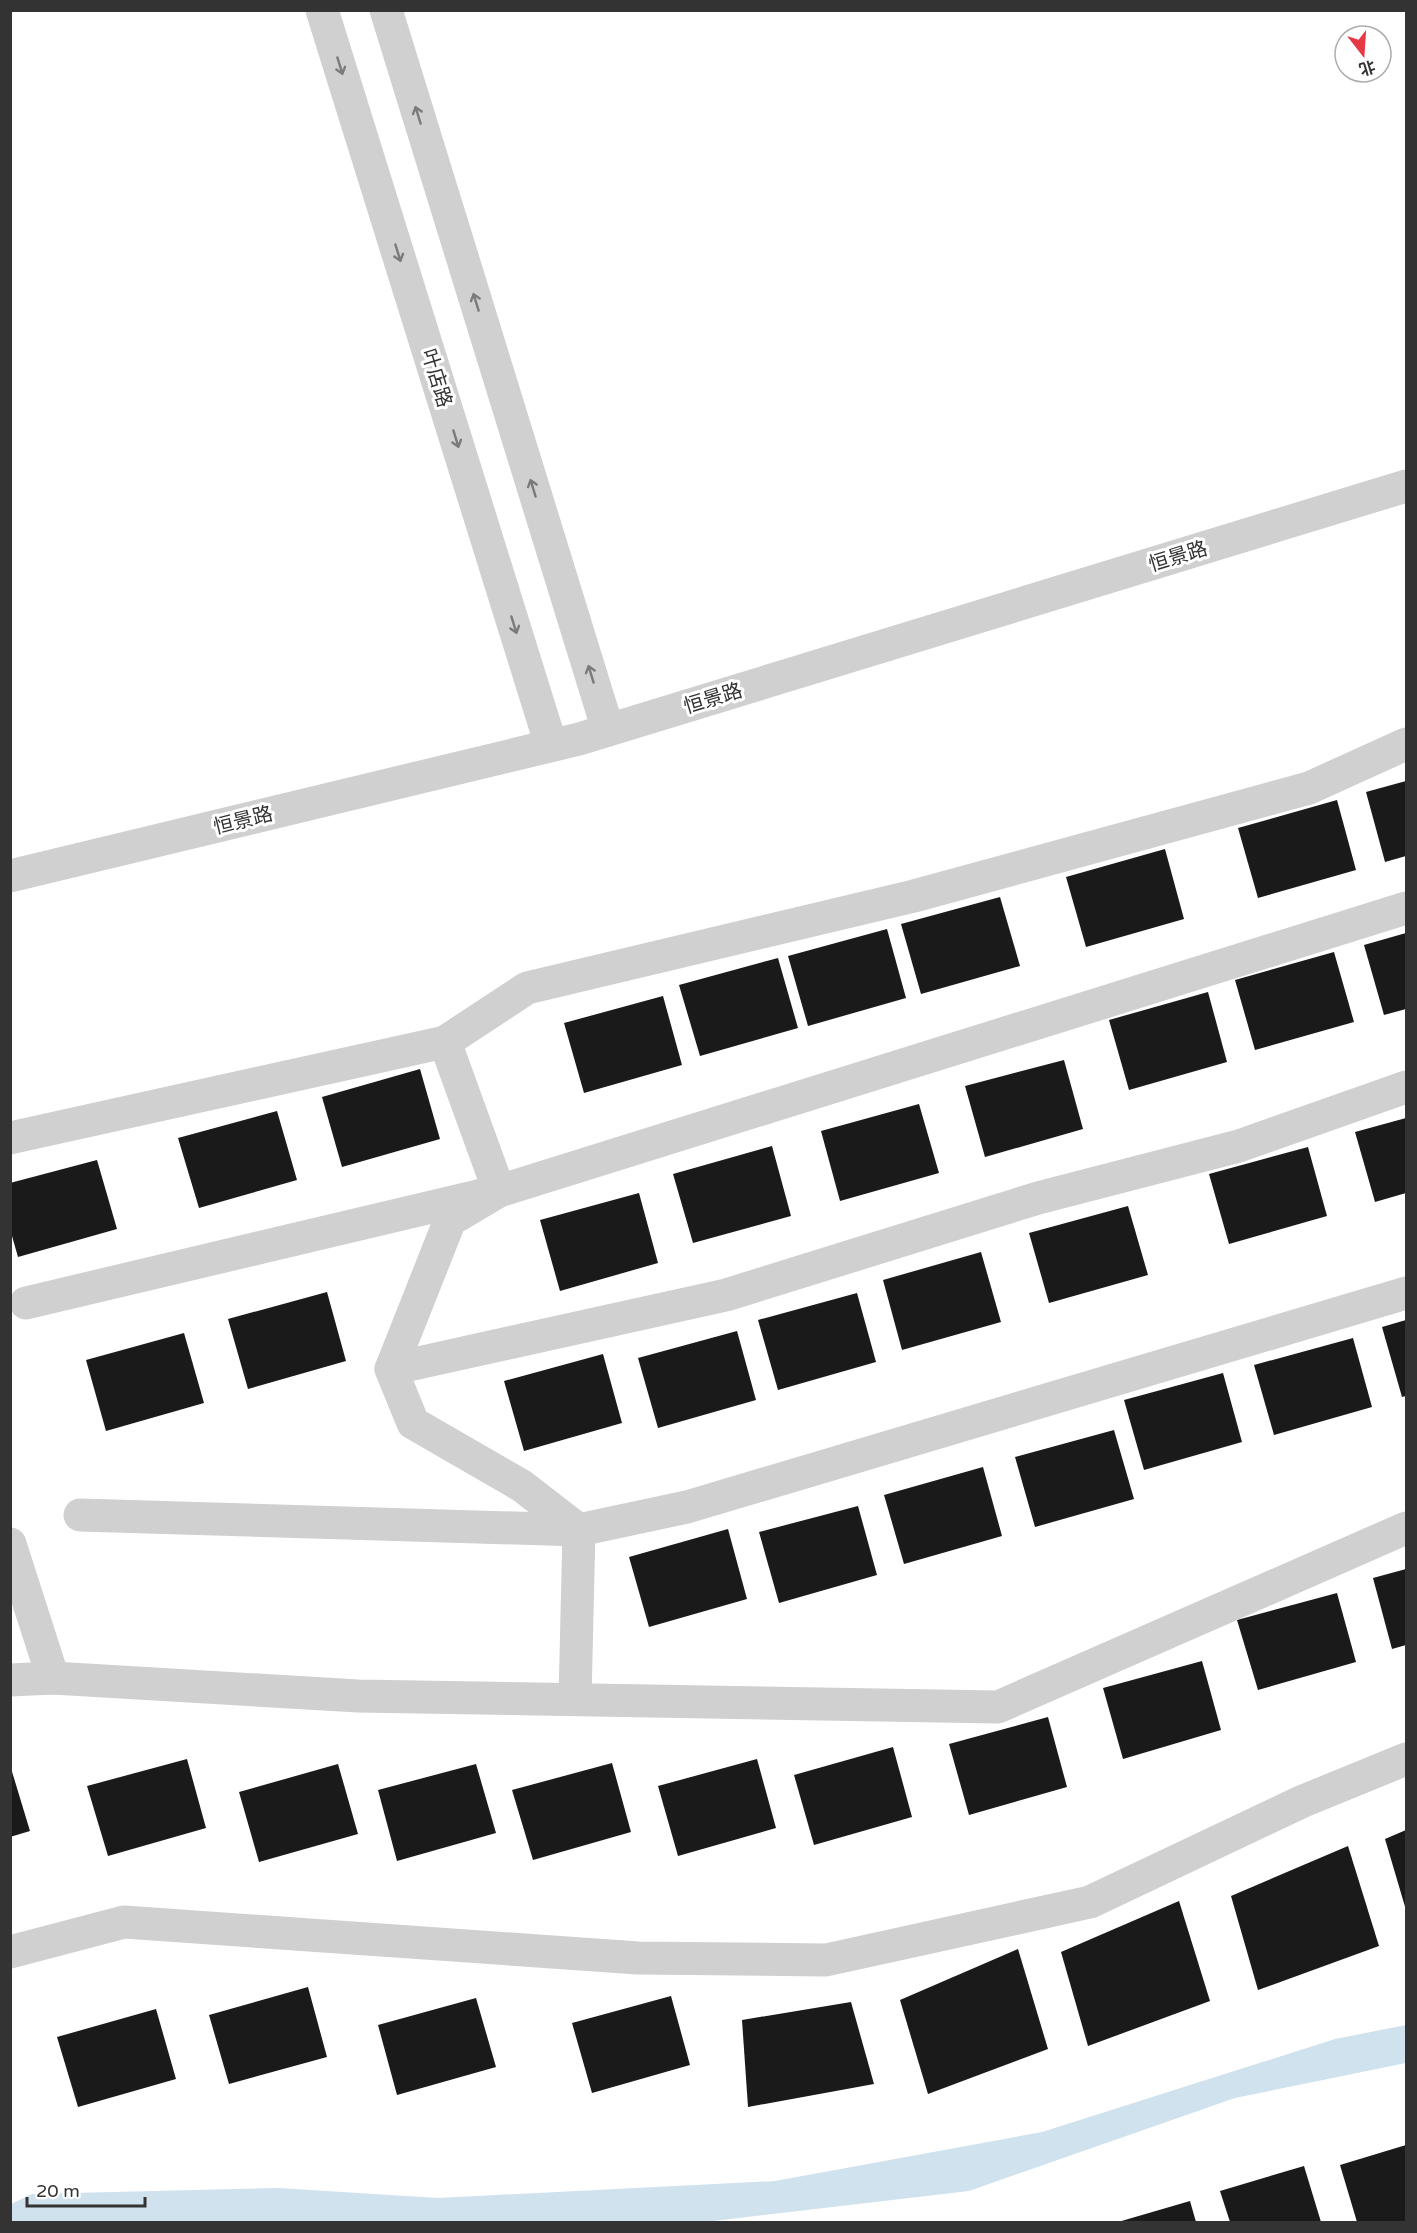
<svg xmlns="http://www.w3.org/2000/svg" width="1417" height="2233" font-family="'Varela Round','Noto Sans SC',sans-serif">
	<rect width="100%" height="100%" fill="#fff"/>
	<polygon fill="#cfe2ee" points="1406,2025 1406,2063 1235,2098 969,2191 705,2222 11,2222 11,2204 32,2194 278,2188 438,2198 775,2181 1042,2132 1335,2039"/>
	<g fill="#1a1a1a">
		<polygon points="1406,781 1406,856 1385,862 1366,792"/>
		<polygon points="1337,800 1356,870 1258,898 1238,828"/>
		<polygon points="1165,849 1184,919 1086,947 1066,877"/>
		<polygon points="1000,897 1020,966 921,994 901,924"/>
		<polygon points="887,929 906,998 808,1026 788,956"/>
		<polygon points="1406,933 1406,1009 1384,1015 1364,945"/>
		<polygon points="1334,952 1354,1022 1255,1050 1235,980"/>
		<polygon points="778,958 798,1028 700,1056 679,985"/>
		<polygon points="1208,992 1227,1062 1129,1090 1109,1020"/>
		<polygon points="663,996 682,1065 584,1093 564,1023"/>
		<polygon points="1064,1060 1083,1129 985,1157 965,1086"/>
		<polygon points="420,1069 440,1139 342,1167 322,1097"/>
		<polygon points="919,1104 939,1173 840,1201 821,1131"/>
		<polygon points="277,1111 297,1180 199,1208 178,1138"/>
		<polygon points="1406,1118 1406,1193 1375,1202 1355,1132"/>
		<polygon points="772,1146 791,1216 693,1243 673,1174"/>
		<polygon points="1308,1147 1327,1216 1229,1244 1209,1174"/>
		<polygon points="97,1160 117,1229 18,1257 10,1229 10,1183"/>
		<polygon points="639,1193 658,1263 560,1291 540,1220"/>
		<polygon points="1128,1206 1148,1275 1049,1303 1029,1233"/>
		<polygon points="981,1252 1001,1322 902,1350 883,1280"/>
		<polygon points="327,1292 346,1361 248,1389 228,1319"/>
		<polygon points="857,1293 876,1362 778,1390 758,1320"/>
		<polygon points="1406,1320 1406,1396 1402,1397 1382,1327"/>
		<polygon points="737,1331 756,1400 658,1428 638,1358"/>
		<polygon points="184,1333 204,1403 106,1431 86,1360"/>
		<polygon points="1353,1338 1372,1407 1274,1435 1254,1365"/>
		<polygon points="603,1354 622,1423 524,1451 504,1381"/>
		<polygon points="1223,1373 1242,1442 1144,1470 1124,1400"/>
		<polygon points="1114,1430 1134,1499 1035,1527 1015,1457"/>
		<polygon points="983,1467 1002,1536 904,1564 884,1495"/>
		<polygon points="858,1506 877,1575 779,1603 759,1532"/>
		<polygon points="728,1529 747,1599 649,1627 629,1557"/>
		<polygon points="1406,1569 1406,1645 1392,1649 1373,1578"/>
		<polygon points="1337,1593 1356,1662 1258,1690 1237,1620"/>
		<polygon points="1202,1661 1221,1730 1123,1759 1103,1688"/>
		<polygon points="1048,1717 1067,1787 969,1815 949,1744"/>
		<polygon points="893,1747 912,1817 814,1845 794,1775"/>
		<polygon points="187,1759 206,1828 108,1856 87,1786"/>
		<polygon points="757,1759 776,1828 678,1856 658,1786"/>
		<polygon points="612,1763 631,1832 533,1860 512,1790"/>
		<polygon points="338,1764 358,1834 259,1862 239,1792"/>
		<polygon points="476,1764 496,1833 397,1861 378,1790"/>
		<polygon points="10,1765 30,1831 10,1837"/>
		<polygon points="1406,1830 1406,1910 1385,1839"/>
		<polygon points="1348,1846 1379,1946 1258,1990 1231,1896"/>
		<polygon points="1179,1901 1210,2001 1088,2046 1061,1952"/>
		<polygon points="1018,1949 1048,2049 928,2094 900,2000"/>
		<polygon points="308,1987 327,2057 229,2084 209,2015"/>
		<polygon points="671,1996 690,2065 592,2093 572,2023"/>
		<polygon points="476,1998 496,2067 397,2095 378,2025"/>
		<polygon points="851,2002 874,2084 748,2107 742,2020"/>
		<polygon points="156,2009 176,2079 78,2107 57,2037"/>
		<polygon points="1406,2145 1406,2222 1357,2222 1340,2165"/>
		<polygon points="1304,2166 1321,2222 1230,2222 1220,2191"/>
		<polygon points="1190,2201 1196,2222 1118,2222"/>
	</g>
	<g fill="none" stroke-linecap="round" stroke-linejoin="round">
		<g stroke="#d0d0d0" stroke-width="33">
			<polyline points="322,10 551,745"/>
			<polyline points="386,10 608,730"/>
			<polyline points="1406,1087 1239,1146 1038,1198 726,1295 391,1369 413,1423 522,1486 579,1530 687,1507 1406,1293"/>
			<polyline points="10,1138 445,1042"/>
			<polyline points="26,1303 499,1191 445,1042 527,988 914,896 1309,788 1406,744"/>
			<polyline points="391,1369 450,1220 499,1191 1406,908"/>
			<polyline points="80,1515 579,1530 575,1699"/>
			<polyline points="10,1544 53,1678"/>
			<polyline points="10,1680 53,1678 358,1696 998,1707 1406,1528"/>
			<polyline points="10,1952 124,1922 638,1958 826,1960 1090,1902 1301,1802 1406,1759"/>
		</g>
		<polyline stroke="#d0d0d0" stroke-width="33" points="10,876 579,739 1406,486"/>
	</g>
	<defs><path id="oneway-shaft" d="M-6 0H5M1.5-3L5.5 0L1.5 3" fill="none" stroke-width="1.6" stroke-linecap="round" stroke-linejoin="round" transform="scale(1.5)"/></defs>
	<g stroke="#7a7a7a">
		<use href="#oneway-shaft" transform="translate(340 66) rotate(73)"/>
		<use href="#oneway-shaft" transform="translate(418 115) rotate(-107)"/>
		<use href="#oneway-shaft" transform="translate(398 253) rotate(73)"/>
		<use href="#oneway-shaft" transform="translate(476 302) rotate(-107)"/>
		<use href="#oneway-shaft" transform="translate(456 439) rotate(73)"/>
		<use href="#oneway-shaft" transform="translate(533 488) rotate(-107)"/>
		<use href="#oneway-shaft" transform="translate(514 625) rotate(73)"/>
		<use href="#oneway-shaft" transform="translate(591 674) rotate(-107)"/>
	</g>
	<g text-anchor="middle" stroke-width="6" stroke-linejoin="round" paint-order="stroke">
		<g font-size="20" fill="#333" stroke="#fff">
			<text transform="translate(437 378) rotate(73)" y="7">叶店路</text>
			<text transform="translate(1178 556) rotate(-17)" y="7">恒景路</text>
			<text transform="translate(713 698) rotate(-17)" y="7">恒景路</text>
			<text transform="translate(243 820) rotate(-14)" y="7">恒景路</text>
		</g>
	</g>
	<rect width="1417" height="2233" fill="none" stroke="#333333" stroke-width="24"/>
	<g transform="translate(1363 54) rotate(163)"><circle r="28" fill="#ffffff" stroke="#adadad" stroke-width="1.5"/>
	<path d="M0-4.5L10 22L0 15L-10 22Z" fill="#e63946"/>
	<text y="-9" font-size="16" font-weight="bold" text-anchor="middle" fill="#333333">北</text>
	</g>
	<path d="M27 2197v9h118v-9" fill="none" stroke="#333333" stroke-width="3"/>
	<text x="36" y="2197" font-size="18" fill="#333333" stroke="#ffffff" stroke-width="4.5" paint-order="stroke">20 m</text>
</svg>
